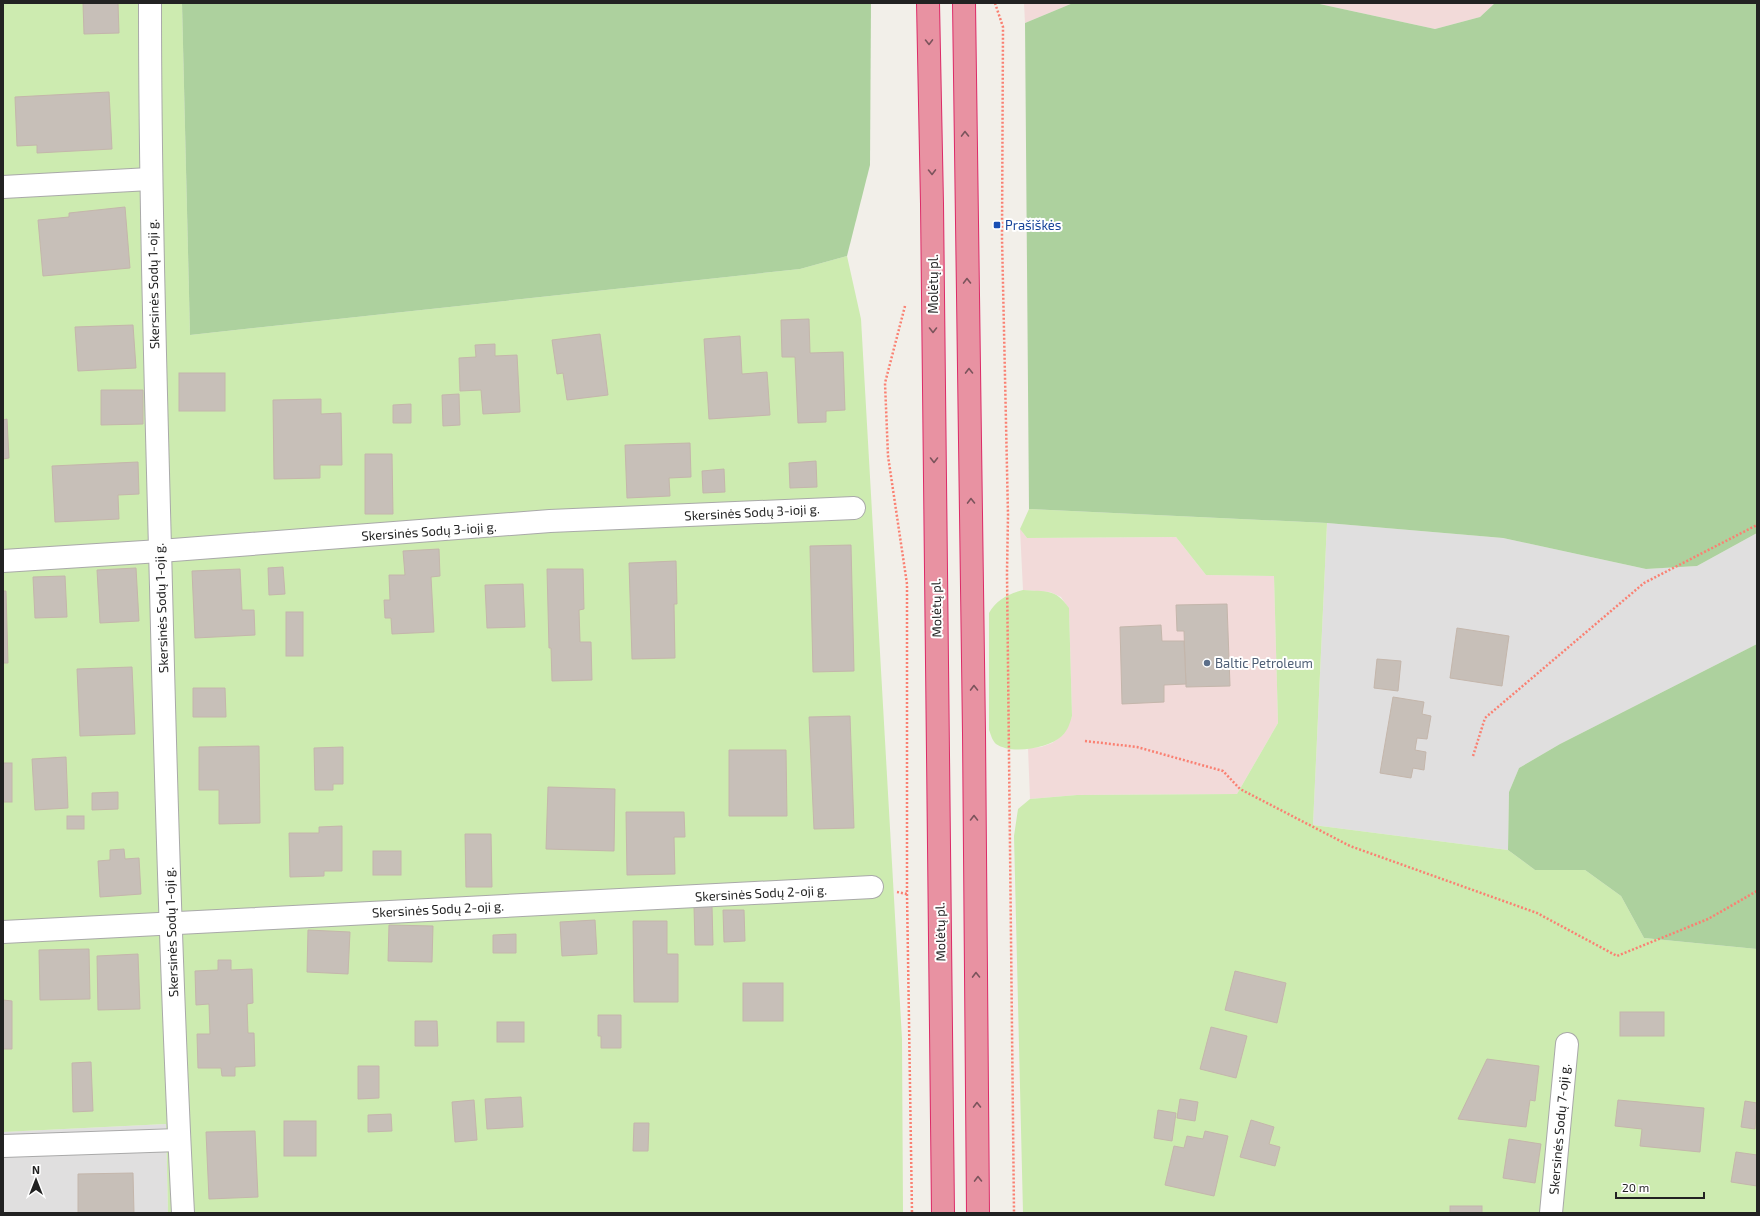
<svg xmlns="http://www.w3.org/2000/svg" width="1760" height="1216" font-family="'Exo 2',sans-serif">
	<rect width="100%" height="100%" fill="#f2efe9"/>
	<g fill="#e0dfdf">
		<polygon points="1327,523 1503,538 1646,569 1697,566 1757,533 1757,644 1560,744 1519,768 1509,792 1508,850 1313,825"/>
		<polygon points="166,1124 168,1213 3,1213 3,1132"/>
	</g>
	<g fill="#f2dad9">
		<polygon points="1024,3 1073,3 1025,23"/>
		<polygon points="1315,3 1495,3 1480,17 1435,29"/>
		<polygon points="1020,529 1027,538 1176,537 1206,575 1274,576 1278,723 1237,794 1077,795 1030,799 1028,748 1041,747 1052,743 1063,735 1072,716 1069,609 1061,597 1050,592 1023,590"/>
	</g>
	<g fill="#cdebb0">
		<polygon points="3,3 182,3 190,335 800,269 847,256 861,319 902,1039 903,1213 168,1213 166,1124 3,1132"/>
		<polygon points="1029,509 1327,523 1313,825 1508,850 1535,870 1585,870 1621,896 1644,938 1757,949 1757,1213 1023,1213 1014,836 1018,809 1030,799 1077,795 1237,794 1278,723 1274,576 1206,575 1176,537 1027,538 1020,529"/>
		<path d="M1023,590C1046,592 1055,588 1069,608L1072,716C1070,723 1068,730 1062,736C1049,748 1012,755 996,744C992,740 991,735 989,730V613C996,600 1008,594 1023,590Z"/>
	</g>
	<g fill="#add19e">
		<polygon points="182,3 871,3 870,165 847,256 800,269 190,335"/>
		<polygon points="1073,3 1315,3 1435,29 1480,17 1495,3 1757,3 1757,533 1697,566 1646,569 1503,538 1327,523 1029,509 1025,23"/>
		<polygon points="1757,644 1757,949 1644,938 1621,896 1585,870 1535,870 1508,850 1509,792 1519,768 1560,744"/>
	</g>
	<g fill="#c7bfb8" stroke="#c4b6ab">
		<polygon points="83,3 118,3 119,33 84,34"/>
		<polygon points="109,92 112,149 37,153 37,145 17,146 15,97"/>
		<polygon points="125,207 130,268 43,276 38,220 69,217 69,213"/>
		<polygon points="809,319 810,353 843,352 845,410 826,411 826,422 798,423 795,357 782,357 781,320"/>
		<polygon points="133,325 136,368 78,371 75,327"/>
		<polygon points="600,334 608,395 567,400 563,373 557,374 552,340"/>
		<polygon points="740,336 742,374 767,372 770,415 709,419 704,339"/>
		<polygon points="495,344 495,356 517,355 520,412 483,414 481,390 460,391 459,358 476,357 475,345"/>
		<rect x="179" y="373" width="46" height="38"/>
		<polygon points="101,390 143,390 143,424 101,425"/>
		<polygon points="459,394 460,425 443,426 442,395"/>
		<polygon points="321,399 321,414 341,413 342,465 320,465 320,478 274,479 273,400"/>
		<polygon points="411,404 411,423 393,423 393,405"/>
		<polygon points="7,419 9,458 3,459 3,420"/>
		<polygon points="690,443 691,477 669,478 670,496 627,498 625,445"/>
		<polygon points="365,454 392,454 393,514 365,514"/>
		<polygon points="816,461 817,487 790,488 789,463"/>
		<polygon points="138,462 139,494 118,495 119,519 55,522 52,466"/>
		<polygon points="724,469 725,492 703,493 702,471"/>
		<polygon points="851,545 854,671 813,672 810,546"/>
		<polygon points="439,549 440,576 431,577 434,632 392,634 391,618 385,618 384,600 390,600 389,575 405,575 403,551"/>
		<polygon points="676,561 677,604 674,604 675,658 632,659 629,563"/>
		<polygon points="283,567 285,594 269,595 268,568"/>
		<polygon points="136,568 139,621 100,623 97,570"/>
		<polygon points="240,569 242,610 254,610 255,635 195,638 192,571"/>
		<polygon points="547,569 583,569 584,609 579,610 580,642 591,642 592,680 552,681 551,648 549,648"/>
		<polygon points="65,576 67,617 35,618 33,577"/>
		<polygon points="523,584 525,627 487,628 485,585"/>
		<polygon points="3,591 6,591 8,663 3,663"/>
		<polygon points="1227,604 1230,686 1186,687 1184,631 1177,631 1176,605"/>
		<rect x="286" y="612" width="17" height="44"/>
		<polygon points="1161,625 1162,641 1184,641 1186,684 1164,685 1164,702 1122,704 1120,627"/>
		<polygon points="1457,628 1509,636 1502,686 1450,678"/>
		<polygon points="1377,659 1401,661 1398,691 1374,688"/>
		<polygon points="132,667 135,734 80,736 77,669"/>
		<polygon points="193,688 225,688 226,717 193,717"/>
		<polygon points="1393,697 1424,702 1422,714 1431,716 1427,739 1417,738 1415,750 1426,752 1424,770 1413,768 1411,778 1380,773"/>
		<polygon points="850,716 854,828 814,829 809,717"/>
		<polygon points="259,746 260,823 219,824 219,790 199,790 199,747"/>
		<polygon points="343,747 343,784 333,784 333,790 315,790 314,748"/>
		<polygon points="729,750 786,750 787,816 729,816"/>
		<polygon points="66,757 68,808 35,810 32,759"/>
		<rect x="3" y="763" width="9" height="39"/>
		<polygon points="548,787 615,789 614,851 546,849"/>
		<polygon points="118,792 118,809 92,810 92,793"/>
		<polygon points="626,812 684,812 685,837 674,837 675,874 627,875"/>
		<rect x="67" y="816" width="17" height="13"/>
		<polygon points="342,826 342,871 324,871 324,876 290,877 289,833 319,833 319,827"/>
		<polygon points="465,834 491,834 492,887 466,887"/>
		<polygon points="124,849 125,859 139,858 141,894 100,897 98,861 110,860 110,850"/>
		<rect x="373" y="851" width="28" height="24"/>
		<polygon points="712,906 713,945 695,945 694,907"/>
		<polygon points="723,910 744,910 745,941 724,942"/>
		<polygon points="595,920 597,954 562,956 560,922"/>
		<polygon points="633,921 667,921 667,954 678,954 678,1002 634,1002"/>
		<polygon points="389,925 433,926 432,962 388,961"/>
		<polygon points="308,930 350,932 348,974 307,972"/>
		<polygon points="516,934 516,953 493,953 493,935"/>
		<polygon points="89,949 90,999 40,1000 39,950"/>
		<polygon points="138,954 140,1009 98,1010 97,956"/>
		<polygon points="218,960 231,960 231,970 252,969 253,1003 247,1004 248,1033 254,1033 255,1066 235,1067 235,1076 222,1076 221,1068 198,1068 197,1034 210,1034 209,1004 196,1005 195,971 218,970"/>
		<polygon points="1235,971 1286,983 1277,1023 1225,1010"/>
		<rect x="743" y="983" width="40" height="38"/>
		<polygon points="3,1000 12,1001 12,1049 3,1049"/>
		<rect x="1620" y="1012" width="44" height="24"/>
		<polygon points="598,1015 621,1015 621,1048 601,1048 601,1036 598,1036"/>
		<polygon points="415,1021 437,1021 438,1046 415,1046"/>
		<rect x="497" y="1022" width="27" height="20"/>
		<polygon points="1211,1027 1247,1036 1236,1078 1200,1069"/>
		<polygon points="1487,1059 1539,1066 1535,1101 1530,1100 1526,1127 1458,1119"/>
		<polygon points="91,1062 93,1111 73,1112 72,1063"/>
		<polygon points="358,1066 379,1066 379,1098 358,1099"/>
		<polygon points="521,1097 523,1127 487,1129 485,1099"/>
		<polygon points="1180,1099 1198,1102 1195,1121 1177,1118"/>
		<polygon points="474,1100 477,1140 455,1142 452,1102"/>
		<polygon points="1618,1100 1704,1108 1700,1152 1640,1146 1642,1129 1615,1126"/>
		<polygon points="1745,1101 1757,1103 1755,1129 1741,1127"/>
		<polygon points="1158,1110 1176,1113 1172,1141 1154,1138"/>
		<polygon points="391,1114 392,1131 368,1132 368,1115"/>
		<polygon points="1251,1120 1274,1127 1269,1144 1280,1147 1275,1166 1240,1157"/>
		<rect x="284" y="1121" width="32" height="35"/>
		<polygon points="634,1123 649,1123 648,1151 633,1151"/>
		<polygon points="255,1131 258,1197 209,1199 206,1132"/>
		<polygon points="1205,1131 1228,1136 1214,1196 1165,1185 1174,1146 1184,1148 1187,1136 1203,1139"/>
		<polygon points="1509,1139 1541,1144 1535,1183 1503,1178"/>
		<polygon points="1736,1152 1757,1155 1757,1186 1731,1182"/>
		<polygon points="133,1173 134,1213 78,1213 78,1174"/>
		<rect x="1450" y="1206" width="32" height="7"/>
	</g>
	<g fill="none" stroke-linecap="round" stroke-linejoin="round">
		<defs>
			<g id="minor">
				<path d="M150,3C150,198 156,392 161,587C166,796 172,1004 183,1213"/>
				<polyline points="3,187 150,179"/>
				<polyline points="3,561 160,551 550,521 854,508"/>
				<polyline points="3,932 872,887"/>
				<polyline points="3,1146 179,1140"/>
				<polyline points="1551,1213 1567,1044"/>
			</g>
			<g id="highway">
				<polyline points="928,3 932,204 943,1213"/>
				<polyline points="964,3 974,733 978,1213"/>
			</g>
		</defs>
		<use href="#minor" stroke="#a9a9a9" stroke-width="24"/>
		<use href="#highway" stroke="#dc2a67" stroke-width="24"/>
		<g stroke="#fa8072" stroke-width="2.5" stroke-dasharray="2 2" stroke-linecap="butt">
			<polyline points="995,3 1003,27 1002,238 1008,515 1007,573 1014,1213"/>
			<polyline points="905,306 885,383 888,456 907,584 907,894 912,1213"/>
			<polyline points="1085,741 1137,747 1223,771 1240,789 1350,846 1537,913 1617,956 1708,919 1757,891"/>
			<polyline points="1473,756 1485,718 1644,583 1757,525"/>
			<polyline points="897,892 907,894"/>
		</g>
		<use href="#minor" stroke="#fff" stroke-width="22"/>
		<use href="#highway" stroke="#e892a2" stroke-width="22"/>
	</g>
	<defs><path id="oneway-chevron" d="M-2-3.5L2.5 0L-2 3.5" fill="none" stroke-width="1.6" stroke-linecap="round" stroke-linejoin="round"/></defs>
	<g stroke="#7b545c">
		<use href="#oneway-chevron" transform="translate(929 42) rotate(89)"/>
		<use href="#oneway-chevron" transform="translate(965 134) rotate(-91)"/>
		<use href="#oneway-chevron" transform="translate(932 172) rotate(89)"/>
		<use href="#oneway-chevron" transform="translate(967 281) rotate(-91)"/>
		<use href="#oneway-chevron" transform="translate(933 330) rotate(90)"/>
		<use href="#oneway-chevron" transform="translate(969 371) rotate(-91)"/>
		<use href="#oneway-chevron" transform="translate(934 460) rotate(90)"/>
		<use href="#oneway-chevron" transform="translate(971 501) rotate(-91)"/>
		<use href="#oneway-chevron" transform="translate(974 688) rotate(-91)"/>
		<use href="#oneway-chevron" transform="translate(974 818) rotate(-90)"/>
		<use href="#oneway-chevron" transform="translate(976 975) rotate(-91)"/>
		<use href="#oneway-chevron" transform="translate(977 1105) rotate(-91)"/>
		<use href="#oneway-chevron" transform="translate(978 1179) rotate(-91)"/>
	</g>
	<rect fill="#1a4fb4" stroke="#fff" stroke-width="1.5" x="993" y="221" width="8" height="8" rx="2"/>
	<circle fill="#5c6f8a" stroke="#fff" stroke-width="1.5" cx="1207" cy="663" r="4"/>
	<g text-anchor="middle" stroke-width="4" stroke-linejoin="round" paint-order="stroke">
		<g font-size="13" fill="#164399" stroke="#fff" text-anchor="start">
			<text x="1005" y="230">Prašiškės</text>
		</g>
		<g font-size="13" fill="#222" stroke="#fff">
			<text transform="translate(153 284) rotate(-91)" y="5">Skersinės Sodų 1-oji g.</text>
			<text transform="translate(933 284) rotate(-90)" y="5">Molėtų pl.</text>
			<text transform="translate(752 512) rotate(-3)" y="5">Skersinės Sodų 3-ioji g.</text>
			<text transform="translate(429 531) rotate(-4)" y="5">Skersinės Sodų 3-ioji g.</text>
			<text transform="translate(161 608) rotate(-92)" y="5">Skersinės Sodų 1-oji g.</text>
			<text transform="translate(936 608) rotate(-91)" y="5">Molėtų pl.</text>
			<text transform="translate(761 893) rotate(-3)" y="5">Skersinės Sodų 2-oji g.</text>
			<text transform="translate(438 909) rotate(-3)" y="5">Skersinės Sodų 2-oji g.</text>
			<text transform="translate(171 932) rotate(-92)" y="5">Skersinės Sodų 1-oji g.</text>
			<text transform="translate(940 932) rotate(-91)" y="5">Molėtų pl.</text>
			<text transform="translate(1559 1129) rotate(-85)" y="5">Skersinės Sodų 7-oji g.</text>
		</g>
		<g font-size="13" fill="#4e5e75" stroke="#fff" text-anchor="start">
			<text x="1215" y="668">Baltic Petroleum</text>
		</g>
	</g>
	<rect width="1760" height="1216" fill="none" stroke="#222222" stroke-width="8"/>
	<g transform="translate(36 1180)" stroke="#ffffff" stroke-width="3" paint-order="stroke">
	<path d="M0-3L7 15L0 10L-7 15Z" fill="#222222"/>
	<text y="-6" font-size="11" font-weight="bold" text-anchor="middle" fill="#222222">N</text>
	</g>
	<path d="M1616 1192v6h88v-6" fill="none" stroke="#222222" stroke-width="2"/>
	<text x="1622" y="1192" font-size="12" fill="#222222" stroke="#ffffff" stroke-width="3" paint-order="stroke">20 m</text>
</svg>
